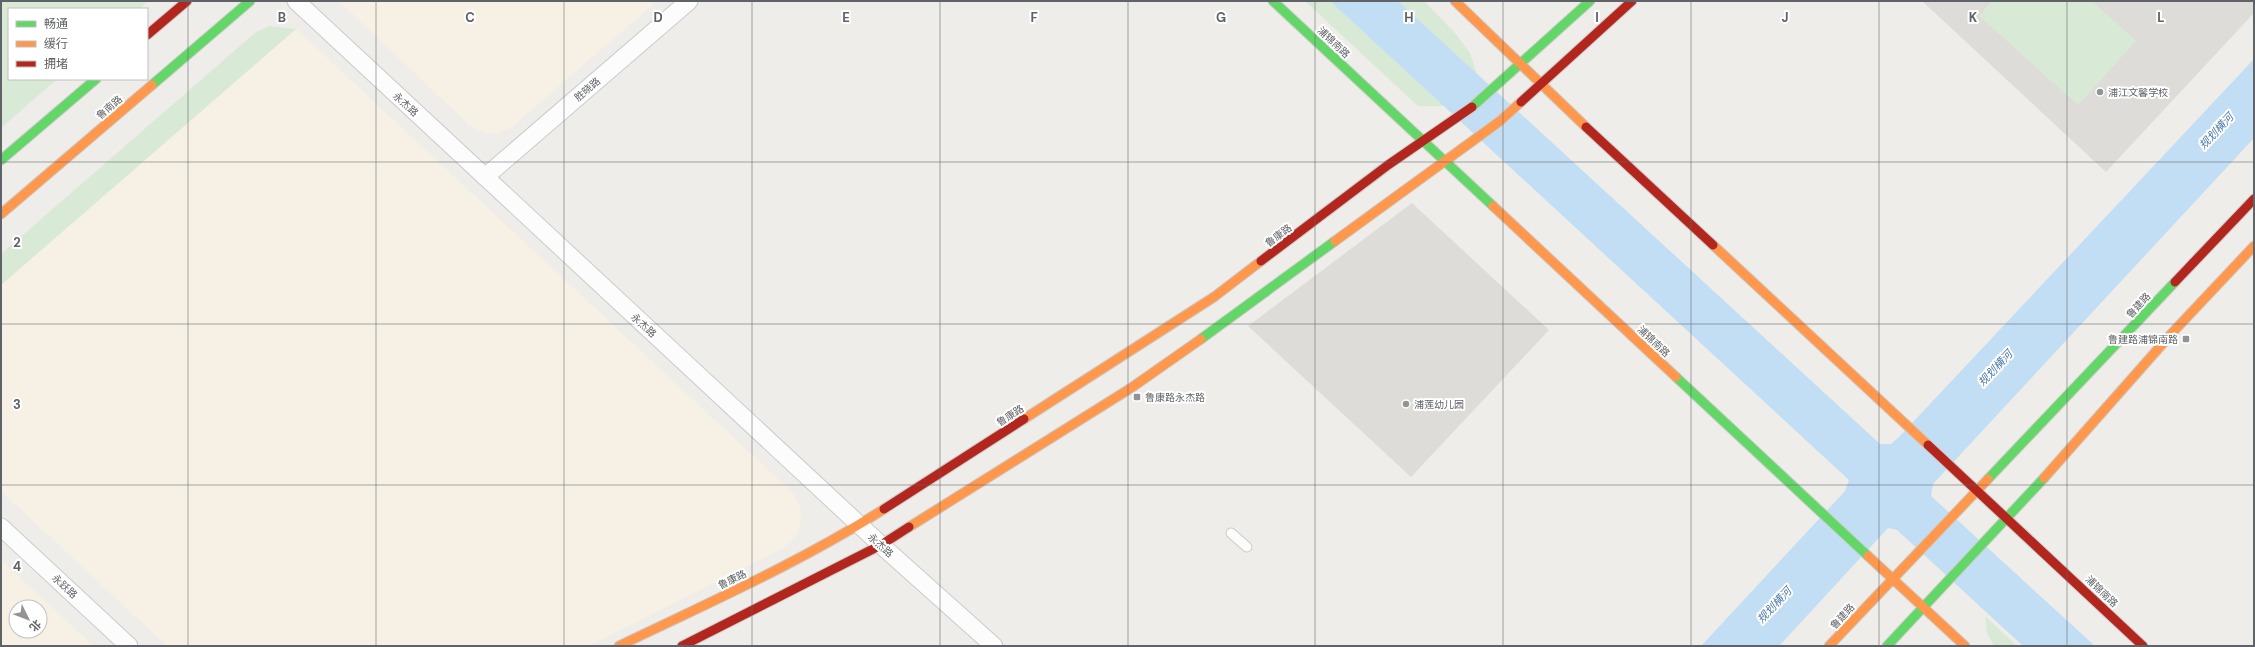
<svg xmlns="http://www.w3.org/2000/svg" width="2255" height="647" font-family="'DM Sans','Noto Sans SC',sans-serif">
	<rect width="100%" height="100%" fill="#eeede9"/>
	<g fill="#f6f1e4" fill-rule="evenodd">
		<polygon points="339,1 657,1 513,126 498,133 485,133 469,125"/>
		<polygon points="296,29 794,494 800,508 801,522 797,535 785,547 589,646 167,646 1,491 1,285"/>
		<path d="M1,560L94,646H1ZM16,607H40V631H16Z"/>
	</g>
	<g fill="#dedcd8">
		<polygon points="1922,1 2254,1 2254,13 2106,172"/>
		<polygon points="1412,203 1549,330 1411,477 1248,326"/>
	</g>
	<g fill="#d8e9d6">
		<polygon points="1,1 148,1 139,9 9,9 9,79 57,79 1,128"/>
		<polygon points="1305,1 1330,1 1444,106 1418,106"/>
		<polygon points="1398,1 1424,1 1455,33 1470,53 1477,74"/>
		<polygon points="1992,1 2092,1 2136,41 2078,105 1979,16"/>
		<polygon points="269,26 296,29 1,285 1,254 256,32"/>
		<polygon points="1985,616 2017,646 1994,646 1987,633"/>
	</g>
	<polygon fill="#c1def4" points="1330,1 1398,1 1880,444 1891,444 1898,438 2254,59 2254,138 1933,484 1931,496 2095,646 2023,646 1897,530 1888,528 1779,646 1701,646 1845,491 1849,480"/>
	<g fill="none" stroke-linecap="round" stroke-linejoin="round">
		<defs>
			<polyline id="lane" points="1231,533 1247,547"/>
			<g id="street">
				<polyline points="296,1 881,545 994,646"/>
				<polyline points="485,177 689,1"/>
				<polyline points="1,527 129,646"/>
			</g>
			<g id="fast">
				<polyline points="1273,1 1493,206"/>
				<polyline points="152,85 250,1"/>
				<polyline points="1472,107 1590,1"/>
				<polyline points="1,160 96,79"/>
				<polyline points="1201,339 1335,241"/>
				<polyline points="1676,377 1868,556"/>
				<polyline points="1988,479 2175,282"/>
				<polyline points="1887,646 2044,478"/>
			</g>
			<g id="slow">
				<polyline points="1455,1 1586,127"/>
				<polyline points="1493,206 1676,377"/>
				<polyline points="1,214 152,85"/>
				<polyline points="1335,241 1500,121 1521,102"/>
				<polyline points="1713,245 1928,445"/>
				<polyline points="1024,419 1214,297 1261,261"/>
				<polyline points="2044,478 2173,332 2254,246"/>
				<polyline points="909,527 1131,388 1201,339"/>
				<polyline points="1868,556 1965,646"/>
				<path d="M619,646C708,603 801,562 884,509"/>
				<polyline points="1829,646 1988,479"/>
			</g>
			<g id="jam">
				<polyline points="147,35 187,1"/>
				<polyline points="1521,102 1632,1"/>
				<polyline points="1586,127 1713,245"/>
				<polyline points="1261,261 1388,165 1472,107"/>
				<polyline points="2175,282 2254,199"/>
				<polyline points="1928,445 2143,646"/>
				<polyline points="884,509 1024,419"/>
				<polyline points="682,646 881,545 909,527"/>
			</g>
		</defs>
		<use href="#lane" stroke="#cbcbcb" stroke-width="11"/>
		<use href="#street" stroke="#cbcbcb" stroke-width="19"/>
		<use href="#fast" stroke="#cbcbca" stroke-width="11"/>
		<use href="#slow" stroke="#cbcbca" stroke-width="11"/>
		<use href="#jam" stroke="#cbcbca" stroke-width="11"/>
		<use href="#lane" stroke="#fcfcfc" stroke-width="9"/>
		<use href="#street" stroke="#fcfcfc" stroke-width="17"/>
		<use href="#fast" stroke="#63d668" stroke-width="9"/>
		<use href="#slow" stroke="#ff974d" stroke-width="9"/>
		<use href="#jam" stroke="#b3261e" stroke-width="9"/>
	</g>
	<path fill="none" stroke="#5f6266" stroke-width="1" stroke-opacity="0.55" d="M188,1V646M376,1V646M564,1V646M752,1V646M940,1V646M1128,1V646M1315,1V646M1503,1V646M1691,1V646M1879,1V646M2067,1V646M1,162H2254M1,324H2254M1,485H2254"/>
	<g fill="#919394" stroke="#fff" stroke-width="1.5">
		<circle cx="2100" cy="92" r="4"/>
		<rect x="2182" y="335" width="8" height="8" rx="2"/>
		<rect x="1133" y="393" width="8" height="8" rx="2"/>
		<circle cx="1406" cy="404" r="4"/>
	</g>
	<g text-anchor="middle" stroke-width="4" stroke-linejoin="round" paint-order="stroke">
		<g font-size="10" fill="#5f6266" stroke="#fff">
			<text transform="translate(1334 42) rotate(43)" y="4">浦锦南路</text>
			<text transform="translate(587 89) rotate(-41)" y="4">胜晓路</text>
			<text transform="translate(406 104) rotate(43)" y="4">永杰路</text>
			<text transform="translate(109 107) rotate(-41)" y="4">鲁南路</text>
			<text transform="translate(1278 235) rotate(-37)" y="4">鲁康路</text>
			<text transform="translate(2138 305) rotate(-47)" y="4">鲁建路</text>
			<text transform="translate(644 325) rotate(43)" y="4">永杰路</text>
			<text transform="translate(1654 341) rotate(43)" y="4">浦锦南路</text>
			<text transform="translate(1010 415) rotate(-33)" y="4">鲁康路</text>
			<text transform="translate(881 545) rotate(42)" y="4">永杰路</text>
			<text transform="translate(732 579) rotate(-26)" y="4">鲁康路</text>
			<text transform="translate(65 586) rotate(43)" y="4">永跃路</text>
			<text transform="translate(2102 591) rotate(44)" y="4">浦锦南路</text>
			<text transform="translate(1842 616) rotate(-47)" y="4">鲁建路</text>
		</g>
		<g font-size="10" fill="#5f6266" stroke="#fff" text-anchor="start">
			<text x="2108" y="96">浦江文馨学校</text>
			<text x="2178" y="343" text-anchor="end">鲁建路浦锦南路</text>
			<text x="1145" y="401">鲁康路永杰路</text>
			<text x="1414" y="408">浦莲幼儿园</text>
		</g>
		<g font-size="11" font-style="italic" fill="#4b79ab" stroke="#fff">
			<text transform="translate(2216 131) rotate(-47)" y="4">规划横河</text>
			<text transform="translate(1995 368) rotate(-47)" y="4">规划横河</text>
			<text transform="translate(1774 605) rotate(-47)" y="4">规划横河</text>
		</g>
	</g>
	<g font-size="13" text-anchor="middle" font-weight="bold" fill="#5f6266" stroke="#fff" stroke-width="4" stroke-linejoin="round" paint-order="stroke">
		<text x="282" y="22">B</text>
		<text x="470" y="22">C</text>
		<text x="658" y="22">D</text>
		<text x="846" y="22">E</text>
		<text x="1034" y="22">F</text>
		<text x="1221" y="22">G</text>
		<text x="1409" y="22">H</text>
		<text x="1597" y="22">I</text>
		<text x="1785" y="22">J</text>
		<text x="1973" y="22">K</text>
		<text x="2161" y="22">L</text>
		<text x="17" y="247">2</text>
		<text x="17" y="409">3</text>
		<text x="17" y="571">4</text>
	</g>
	<rect width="2255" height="647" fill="none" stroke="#5f6266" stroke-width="4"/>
	<rect x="8" y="8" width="140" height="72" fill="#ffffff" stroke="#bfc0c2"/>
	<rect x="16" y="21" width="20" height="6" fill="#63d668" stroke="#bfc0c2"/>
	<text x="44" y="28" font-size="12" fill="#5f6266">畅通</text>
	<rect x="16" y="41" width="20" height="6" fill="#ff974d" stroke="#bfc0c2"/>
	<text x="44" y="48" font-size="12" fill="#5f6266">缓行</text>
	<rect x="16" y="61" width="20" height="6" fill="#b3261e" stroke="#bfc0c2"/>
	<text x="44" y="68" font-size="12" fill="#5f6266">拥堵</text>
	<g transform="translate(28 619) rotate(133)"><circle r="19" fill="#ffffff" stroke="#bfc0c2"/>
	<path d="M0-3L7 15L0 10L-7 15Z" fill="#919394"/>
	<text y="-6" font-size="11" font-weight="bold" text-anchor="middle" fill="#5f6266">北</text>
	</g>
</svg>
